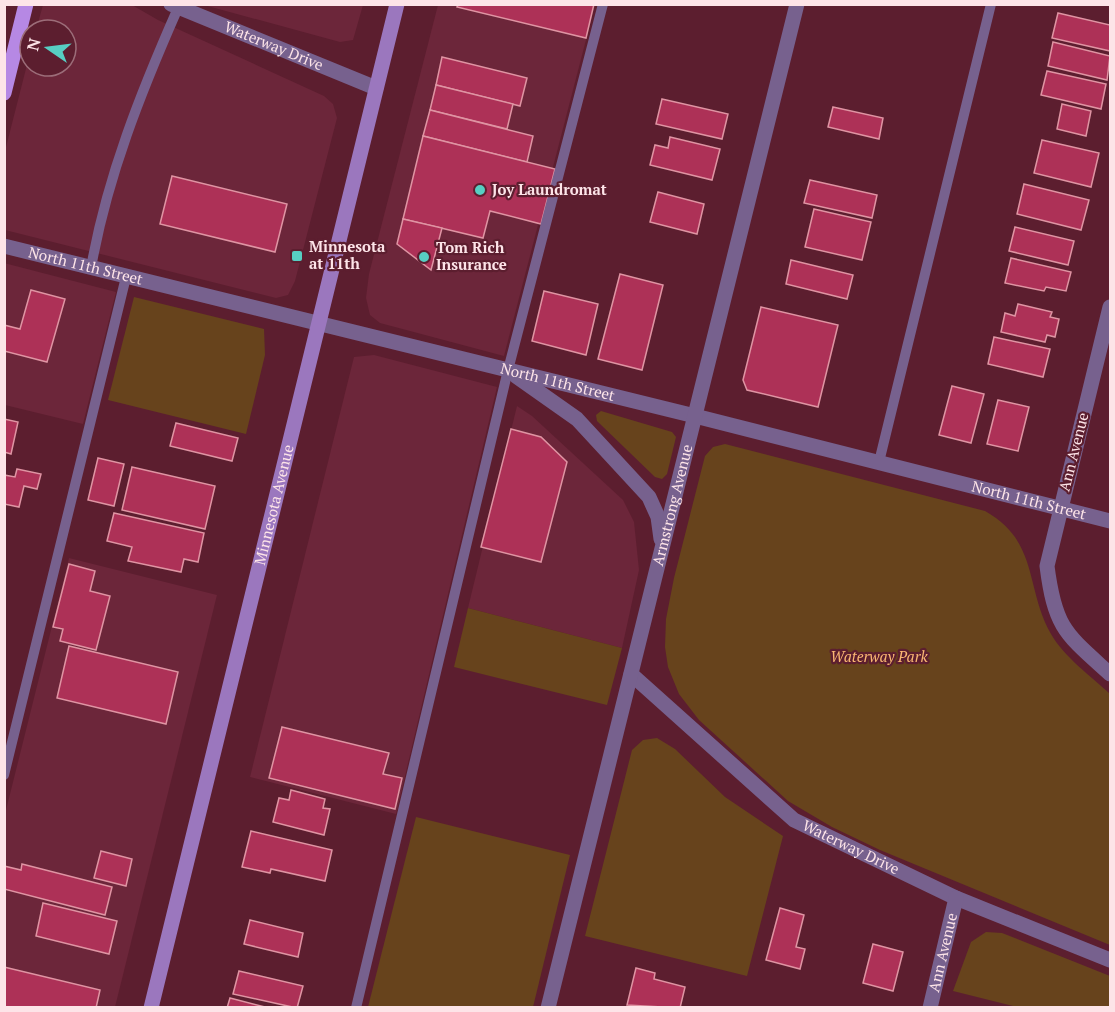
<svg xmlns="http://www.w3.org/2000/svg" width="1115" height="1012" font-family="'PT Serif',serif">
	<rect width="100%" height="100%" fill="#5c1e2f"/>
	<g fill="#6c263a">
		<polygon points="43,5 132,5 158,20 324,96 333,104 337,118 295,281 288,295 276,298 5,230 5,151 30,53 30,66 66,66 66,30 36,30"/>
		<polygon points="204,5 363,5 353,40 340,42"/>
		<polygon points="438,5 595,5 504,356 380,323 370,315 366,298 369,274"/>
		<polygon points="4,263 116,292 83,424 5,405"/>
		<polygon points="374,355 497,387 396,814 250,777 354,357"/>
		<polygon points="517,406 532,416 623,500 634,522 639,570 622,648 468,608"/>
		<polygon points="69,558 217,595 115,1007 5,1008 5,814"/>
	</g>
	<g fill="#67431c">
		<polygon points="134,297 264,329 265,355 246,434 108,400"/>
		<polygon points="601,411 672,432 676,437 667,474 662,479 655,477 597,421 596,415"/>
		<path d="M725,444L985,511C1039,541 1025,588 1051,634C1064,657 1091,676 1110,694V945L880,850L832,827L788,801L699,720L679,694L668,667L665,647L666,619L674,578L705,456L713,447Z"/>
		<polygon points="468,608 622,648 607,705 454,667"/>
		<polygon points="657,738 675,749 725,797 783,836 747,976 585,936 632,750 643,740"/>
		<polygon points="416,817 570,855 533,1007 368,1007"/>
		<polygon points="986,932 1002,933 1110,976 1110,1007 1017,1007 953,991 971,942"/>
	</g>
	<g fill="#ad3157" stroke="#df94a3" stroke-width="1.5">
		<polygon points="458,4 594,4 586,38 457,7"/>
		<polygon points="1058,13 1110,25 1110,51 1052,38"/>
		<polygon points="1053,42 1110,56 1107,80 1048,66"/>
		<polygon points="442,57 527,78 520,106 436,85"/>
		<polygon points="1047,71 1106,84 1101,109 1041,95"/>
		<polygon points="436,85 513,104 507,129 430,110"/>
		<polygon points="662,99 728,114 722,139 656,124"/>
		<polygon points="1062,104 1091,111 1086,136 1057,129"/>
		<polygon points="833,107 883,118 879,139 828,127"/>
		<polygon points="430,110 533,136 527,162 423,136"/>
		<polygon points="423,136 555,169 541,224 490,211 483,238 403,219"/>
		<polygon points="670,137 720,149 712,180 650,165 655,145 668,148"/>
		<polygon points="1042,140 1099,153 1091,187 1034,173"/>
		<polygon points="172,176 287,204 275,252 160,224"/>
		<polygon points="810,180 877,195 872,218 804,203"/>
		<polygon points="1024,184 1089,200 1081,230 1017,214"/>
		<polygon points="658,192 704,204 697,234 650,222"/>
		<polygon points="814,209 871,222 862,260 805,247"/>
		<polygon points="403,219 442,228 431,270 397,244"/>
		<polygon points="1015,227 1074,241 1068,265 1009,251"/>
		<polygon points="1011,258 1071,272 1066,291 1046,287 1044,291 1005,283"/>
		<polygon points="791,260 853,275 847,299 786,284"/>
		<polygon points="620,274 663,285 642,370 598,359"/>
		<polygon points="31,290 65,299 47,362 4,351 4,325 20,329"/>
		<polygon points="544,291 598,304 586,355 532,341"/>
		<polygon points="1018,304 1052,312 1050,317 1059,319 1055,337 1047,335 1045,342 1001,332 1005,313 1015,316"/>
		<polygon points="761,307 838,325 818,407 747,390 743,380"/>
		<polygon points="994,337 1050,349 1043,377 988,364"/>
		<polygon points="952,386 984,394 971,443 939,435"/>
		<polygon points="998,400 1029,407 1018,451 987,444"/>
		<polygon points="4,419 18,422 11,454 4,452"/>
		<polygon points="176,423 238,438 232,461 170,446"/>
		<polygon points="511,429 541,437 567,462 541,562 481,547"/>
		<polygon points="98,458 124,464 114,506 88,500"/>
		<polygon points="132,467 215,486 205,529 122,510"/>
		<polygon points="17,469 41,474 37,489 24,486 19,507 4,504 4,475 15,477"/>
		<polygon points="114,513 204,533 198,562 184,559 181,572 128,561 132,547 107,541"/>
		<polygon points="69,564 95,571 90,591 110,596 96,650 60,641 63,629 53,627"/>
		<polygon points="69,646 178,672 166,724 57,698"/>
		<polygon points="282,727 389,753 383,774 402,778 395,809 269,778"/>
		<polygon points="291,790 325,799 323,808 330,809 324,835 273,822 279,798 289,800"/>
		<polygon points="251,831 332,850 325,881 271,869 270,873 242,867"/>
		<polygon points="101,851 132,859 126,886 94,878"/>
		<polygon points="22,864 112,887 105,915 4,889 4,866 21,870"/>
		<polygon points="43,903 117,921 109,954 36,936"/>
		<polygon points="780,908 804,915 796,947 805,949 800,969 766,960"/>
		<polygon points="250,920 303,933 298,957 244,944"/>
		<polygon points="873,944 903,952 893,991 863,983"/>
		<polygon points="4,967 100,990 96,1008 4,1008"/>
		<polygon points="636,968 655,973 654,979 685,987 680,1008 627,1005"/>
		<polygon points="239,971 303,986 297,1008 233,994"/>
		<polygon points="230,998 269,1008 227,1008"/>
	</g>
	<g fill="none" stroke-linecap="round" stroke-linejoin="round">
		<g stroke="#77618e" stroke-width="10">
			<path d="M91,268C107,177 141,92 178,8"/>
			<polyline points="879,462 991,4"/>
			<polyline points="4,775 126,277"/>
			<polyline points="356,1008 508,370 603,4"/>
		</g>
		<g stroke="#77618e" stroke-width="15">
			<path id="s1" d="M171,4L376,88"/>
			<path id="s2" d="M4,246L695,416L1110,521"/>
			<path d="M1110,307L1047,566C1055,629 1066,634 1110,674"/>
			<polyline points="516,376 577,419 649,497 658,517 661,539"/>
			<path id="s3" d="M631,674L794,820L956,898L1110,960"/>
			<path id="s4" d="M548,1008L797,4"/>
			<path id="s5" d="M930,1008L956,898"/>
		</g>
		<path stroke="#9b77be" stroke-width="15" id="s6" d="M151,1008L397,4"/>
		<polyline stroke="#b688e4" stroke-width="15" points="4,93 26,4"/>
	</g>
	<g fill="#57cec2" stroke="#5c1e2f" stroke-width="2">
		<circle cx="480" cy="190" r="6"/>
		<rect x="291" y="250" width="12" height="12" rx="3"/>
		<circle cx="424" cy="257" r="6"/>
	</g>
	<g text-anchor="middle" stroke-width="4.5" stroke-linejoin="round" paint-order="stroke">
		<g font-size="15" fill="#fde4e8" stroke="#5c1e2f">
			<text dy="5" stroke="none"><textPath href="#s1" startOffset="111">Waterway Drive</textPath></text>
			<text dy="5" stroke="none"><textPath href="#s2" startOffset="84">North 11th Street</textPath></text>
			<text dy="5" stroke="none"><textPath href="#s2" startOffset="570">North 11th Street</textPath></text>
			<text transform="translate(1074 452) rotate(-76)" y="5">Ann Avenue</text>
			<text dy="5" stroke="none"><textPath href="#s2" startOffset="1056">North 11th Street</textPath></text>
			<text dy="5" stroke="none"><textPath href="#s6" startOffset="518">Minnesota Avenue</textPath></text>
			<text dy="5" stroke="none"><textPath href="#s4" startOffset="518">Armstrong Avenue</textPath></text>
			<text dy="5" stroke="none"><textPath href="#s3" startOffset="282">Waterway Drive</textPath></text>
			<text dy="5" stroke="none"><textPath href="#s5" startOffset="57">Ann Avenue</textPath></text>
		</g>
		<g font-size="15" font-weight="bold" fill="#fde4e8" stroke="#5c1e2f" text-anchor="start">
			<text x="492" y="195">Joy Laundromat</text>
			<text x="309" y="252">Minnesota<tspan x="309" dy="17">at 11th</tspan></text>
			<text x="436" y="253">Tom Rich<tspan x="436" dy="17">Insurance</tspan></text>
		</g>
		<g font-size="15" font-style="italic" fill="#fab873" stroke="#5c1e2f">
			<text x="879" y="662">Waterway Park</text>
		</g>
	</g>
	<rect width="1115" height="1012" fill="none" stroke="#fde4e8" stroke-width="12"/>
	<g transform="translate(48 48) rotate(284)"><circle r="28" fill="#5c1e2f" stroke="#9c6d79" stroke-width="1.5"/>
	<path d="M0-4.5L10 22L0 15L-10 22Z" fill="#57cec2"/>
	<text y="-9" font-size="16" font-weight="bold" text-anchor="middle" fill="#fde4e8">N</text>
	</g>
</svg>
